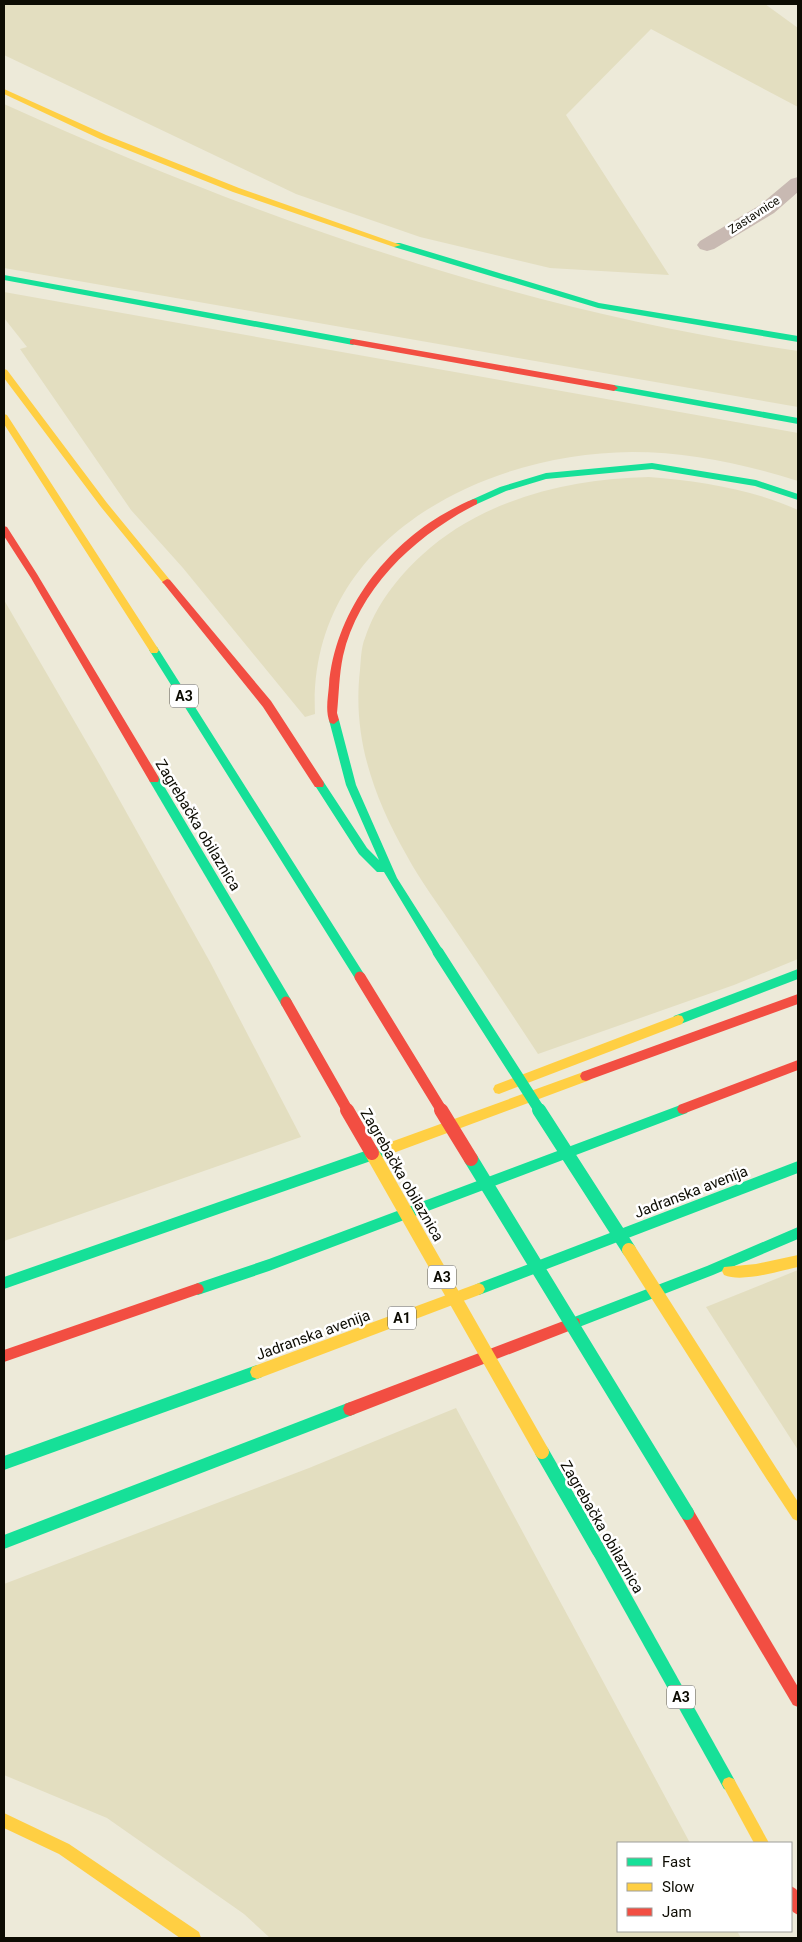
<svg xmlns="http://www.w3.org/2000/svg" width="802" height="1942" font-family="Roboto,sans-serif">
	<rect width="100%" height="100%" fill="#edead9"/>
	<g fill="#e3dec0">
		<polygon points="4,4 765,4 798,28 798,107 651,29 566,115 669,275 550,268 420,237 296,194 4,55"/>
		<path d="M4,104C260,220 519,310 798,351V407L4,268Z"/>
		<path d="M4,292L798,433V481C744,464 689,452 632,452C480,453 307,542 315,714L305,717L183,568L131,510L20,349L27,347L4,318Z"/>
		<path d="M649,477C699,481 752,489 798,510V959L734,985L538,1054C511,1013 484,972 456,931C440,907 421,882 407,856C374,798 352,738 360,670C361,660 361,647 365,638C376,605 397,578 422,555C483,499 568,479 649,477Z"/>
		<polygon points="4,600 101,767 210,962 301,1137 4,1241"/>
		<polygon points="798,1270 798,1450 706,1307"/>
		<polygon points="456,1408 690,1843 618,1843 618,1931 737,1931 741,1938 270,1938 244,1914 107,1818 4,1775 4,1584 309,1468"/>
	</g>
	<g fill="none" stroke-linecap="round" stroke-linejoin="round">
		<polygon fill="#c8b9b2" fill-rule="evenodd" points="798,177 798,192 774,213 714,249 707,251 700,249 697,245 700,241 760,205 791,179"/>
		<g fill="#16e098" fill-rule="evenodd">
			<polygon points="394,243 400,243 599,303 798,336 798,342 598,308 394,247"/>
			<polygon points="4,275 353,339 357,342 353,345 4,280"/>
			<polygon points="614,385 798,418 798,424 611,390 611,386"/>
			<polygon points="652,463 756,480 798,494 798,500 755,486 652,469 546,479 506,491 477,504 474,505 469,502 471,500 500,487 546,473"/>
			<polygon points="154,646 157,647 364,974 366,977 364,980 360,982 356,980 151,653 149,650"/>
			<polygon points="334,716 339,720 356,785 397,878 442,949 444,952 442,955 434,955 384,872 377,872 359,854 314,784 319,780 323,781 367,848 379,860 346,785 329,720"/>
			<polygon points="154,775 158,776 290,998 292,1002 290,1006 286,1007 282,1006 150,782 149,779 150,776"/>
			<polygon points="798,969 798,979 678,1025 674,1024 672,1020 674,1016"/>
			<polygon points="683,1104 687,1105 689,1109 687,1113 269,1271 198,1295 194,1293 192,1289 194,1285 198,1283 269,1259"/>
			<polygon points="388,1143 392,1145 394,1149 392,1153 388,1155 4,1289 4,1277"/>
			<polygon points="798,1161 798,1173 479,1295 475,1293 473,1289 475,1285 479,1283"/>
			<polygon points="798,1227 798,1239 713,1275 574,1329 569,1327 568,1323 569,1319 707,1266"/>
			<polygon points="257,1365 262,1367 264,1372 262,1377 257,1379 4,1470 4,1456"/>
			<polygon points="350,1402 355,1404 357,1409 355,1414 4,1549 4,1535"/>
			<polygon points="599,1544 604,1546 734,1779 736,1784 734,1789 729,1791 724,1789 594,1556 592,1551 594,1546"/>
		</g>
		<g fill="#ffcf43" fill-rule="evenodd">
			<polygon points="4,89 106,135 239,188 401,245 394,247 233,192 100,139 4,94"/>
			<polygon points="4,369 7,370 107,503 170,580 170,584 164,584 101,507 4,378"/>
			<polygon points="4,414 7,415 157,647 159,650 157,653 151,653 4,424"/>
			<polygon points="678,1015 682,1016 684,1020 682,1024 499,1094 495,1093 493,1089 495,1085"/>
			<polygon points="586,1071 590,1072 592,1076 590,1080 388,1155 384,1153 382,1149 384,1145 388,1143"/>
			<path d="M798,1255V1267C779,1271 742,1283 724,1275L722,1271L724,1267L756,1264Z"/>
			<polygon points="479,1283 483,1285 485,1289 483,1293 479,1295 257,1379 252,1377 250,1372 252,1367 257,1365"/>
			<polygon points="773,1469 778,1471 798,1502 798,1521 793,1519 768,1481 766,1476 768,1471"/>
			<polygon points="729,1777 734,1779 769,1843 754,1843 722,1784 724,1779"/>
			<polygon points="4,1813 69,1844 199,1932 201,1938 180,1938 59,1854 4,1828"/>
		</g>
		<g fill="#f24e42" fill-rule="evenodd">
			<polygon points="353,339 614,385 618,388 614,391 350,344 350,340"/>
			<path d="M474,499L477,500V504C416,535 359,587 343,656C339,675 339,694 337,713L339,720L334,724L330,723C325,711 328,698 329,685C335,615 381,552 440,516C451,510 462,503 474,499Z"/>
			<polygon points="4,526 7,527 37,574 158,776 159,779 158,782 150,782 31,578 4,536"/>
			<polygon points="167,579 170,580 271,701 323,781 324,784 323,787 315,787 263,707 164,584 162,582"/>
			<polygon points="798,994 798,1004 586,1081 582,1080 580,1076 582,1072"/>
			<polygon points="798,1060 798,1070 683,1114 679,1113 677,1109 679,1105"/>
			<polygon points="198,1283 202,1285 204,1289 202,1293 4,1362 4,1350"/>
			<polygon points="574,1317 579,1319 580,1323 579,1327 574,1329 350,1416 345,1414 343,1409 345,1404 350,1402"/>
			<polygon points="687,1506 692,1508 798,1687 798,1707 793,1705 682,1518 680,1513 682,1508"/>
			<polygon points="791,1886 796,1889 798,1892 798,1915 793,1912 791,1909"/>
		</g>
		<polyline stroke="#16e098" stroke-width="11" points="438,952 540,1111"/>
		<g stroke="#16e098" stroke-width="14">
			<polyline points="539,1110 629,1250"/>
			<polyline points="471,1159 687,1513"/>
			<polyline points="542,1452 599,1551"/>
		</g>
		<g stroke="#ffcf43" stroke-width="14">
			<polyline points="372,1153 542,1452"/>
			<polyline points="629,1250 773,1476"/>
		</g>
		<g stroke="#f24e42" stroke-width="11">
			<polyline points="360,977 442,1111"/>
			<polyline points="286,1002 348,1111"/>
		</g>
		<g stroke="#f24e42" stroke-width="14">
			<polyline points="347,1110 372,1153"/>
			<polyline points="441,1110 471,1159"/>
		</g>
	</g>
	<g text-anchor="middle" stroke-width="5" stroke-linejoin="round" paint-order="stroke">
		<g font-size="12" fill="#0d0c03" stroke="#fff">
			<text transform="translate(754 215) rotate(-33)" y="4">Zastavnice</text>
		</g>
		<g fill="#fff" stroke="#56554f" stroke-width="1">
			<rect x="170" y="684.5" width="28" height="23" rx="4"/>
			<rect x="428" y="1265.5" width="28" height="23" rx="4"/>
			<rect x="388" y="1306.5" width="28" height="23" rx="4"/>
			<rect x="667" y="1685.5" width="28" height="23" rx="4"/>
		</g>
		<g font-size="14" font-weight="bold" fill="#0d0c03">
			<text x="184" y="701">A3</text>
			<text x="442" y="1282">A3</text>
			<text x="402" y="1323">A1</text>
			<text x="681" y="1702">A3</text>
		</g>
		<g font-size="15" fill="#0d0c03" stroke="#fff">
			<text transform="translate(198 825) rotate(59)" y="5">Zagrebačka obilaznica</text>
			<text transform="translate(402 1175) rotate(60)" y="5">Zagrebačka obilaznica</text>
			<text transform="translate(691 1192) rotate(-21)" y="5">Jadranska avenija</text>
			<text transform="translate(313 1335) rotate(-20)" y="5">Jadranska avenija</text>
			<text transform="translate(602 1527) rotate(60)" y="5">Zagrebačka obilaznica</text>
		</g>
	</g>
	<rect width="802" height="1942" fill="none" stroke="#0d0c03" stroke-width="10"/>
	<rect x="617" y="1842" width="175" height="90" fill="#ffffff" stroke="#9e9e9a"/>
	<rect x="627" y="1858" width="25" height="8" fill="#16e098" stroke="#9e9e9a"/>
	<text x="662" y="1867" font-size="15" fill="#0d0c03">Fast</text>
	<rect x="627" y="1883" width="25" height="8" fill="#ffcf43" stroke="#9e9e9a"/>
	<text x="662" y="1892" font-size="15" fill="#0d0c03">Slow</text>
	<rect x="627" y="1908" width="25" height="8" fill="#f24e42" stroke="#9e9e9a"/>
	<text x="662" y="1917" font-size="15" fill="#0d0c03">Jam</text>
</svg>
